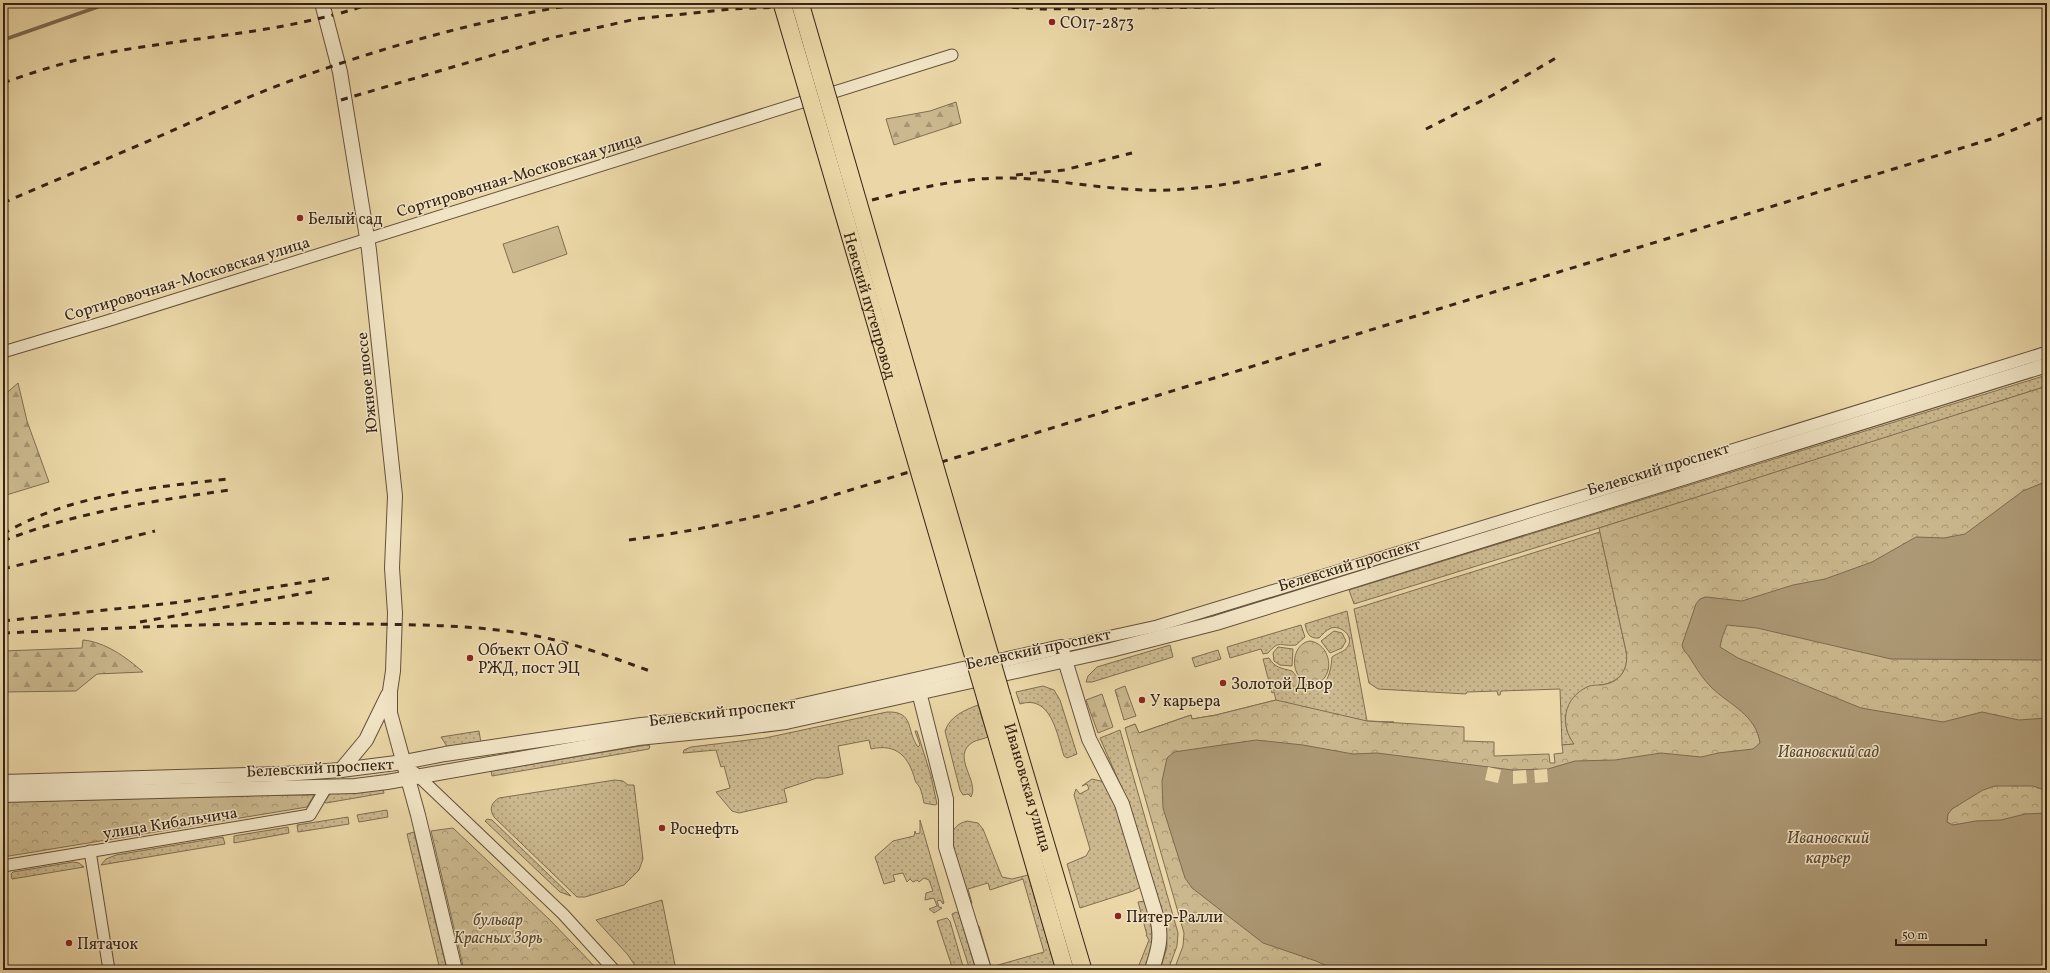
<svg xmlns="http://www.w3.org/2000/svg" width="2050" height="973" font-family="Vollkorn,serif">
	<defs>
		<pattern id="grass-dots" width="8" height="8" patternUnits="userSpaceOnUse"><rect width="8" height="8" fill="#cbb88e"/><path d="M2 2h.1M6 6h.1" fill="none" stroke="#a69573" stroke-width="1.8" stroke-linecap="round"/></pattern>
		<pattern id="forest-firs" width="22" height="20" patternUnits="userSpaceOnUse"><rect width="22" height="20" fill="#cbb88e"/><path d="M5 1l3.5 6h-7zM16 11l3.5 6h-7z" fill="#a69573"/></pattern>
		<pattern id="park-crowns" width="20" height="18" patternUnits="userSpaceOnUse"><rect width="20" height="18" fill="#cbb88e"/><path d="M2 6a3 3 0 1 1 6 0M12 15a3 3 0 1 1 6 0" fill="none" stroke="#a69573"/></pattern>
	</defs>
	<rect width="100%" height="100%" fill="#ead6a6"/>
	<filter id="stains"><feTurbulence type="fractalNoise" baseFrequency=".005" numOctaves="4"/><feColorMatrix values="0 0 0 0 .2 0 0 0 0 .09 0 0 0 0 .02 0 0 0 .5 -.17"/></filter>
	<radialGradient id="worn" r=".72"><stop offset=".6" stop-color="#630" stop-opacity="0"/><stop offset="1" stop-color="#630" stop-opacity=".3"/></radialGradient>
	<g fill="url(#grass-dots)" stroke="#806e52">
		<polygon points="2047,375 2047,386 1770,475 1354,604 1349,590"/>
		<path d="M1600,532L1626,651C1629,665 1623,678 1609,683C1605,685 1600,684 1597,686C1586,692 1575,706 1565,715L1567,731L1575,744L1562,745L1560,689L1501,691L1500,695H1498L1497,691L1467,692L1466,694L1378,689L1369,683L1354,609Z"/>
		<path d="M1347,611L1367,721L1394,722L1160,744L1125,728L1135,724L1139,733L1191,715L1192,719L1216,715L1276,700L1274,692L1272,693L1263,659L1269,658C1275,668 1281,668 1292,671C1314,699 1330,689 1332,657C1337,653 1345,652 1348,646C1354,636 1341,625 1331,628C1326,630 1322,635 1319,638C1308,639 1307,632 1305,624Z"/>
		<path d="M1301,625L1305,637L1296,645C1280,647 1280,639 1268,653L1263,654L1261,649L1230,658L1227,647Z"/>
		<polygon points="1334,631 1342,633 1346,641 1342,648 1330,653 1321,641"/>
		<polygon points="1170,645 1173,657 1092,682 1086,682 1088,676 1097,667"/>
		<polygon points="1278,647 1293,649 1292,666 1280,665 1274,661 1273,653"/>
		<polygon points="1218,650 1221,659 1195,667 1192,658"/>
		<path d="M1043,686L1054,690L1060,700L1077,754L1067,758L1064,756C1057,734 1051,694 1020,704L1016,692Z"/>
		<path d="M978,705L988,737C983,739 977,740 973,742C950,756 980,781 971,797L968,794L963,795L960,790L945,731C950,716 965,710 978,705Z"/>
		<path d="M887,712C915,711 906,731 918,747L920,745L915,731H917L931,776L937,804L935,805L924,803C923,798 922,793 920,788C919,785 916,784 915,780C909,757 897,743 871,749L869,740L838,746L843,774L826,778H817L784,789L787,802L739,813L732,811L716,792L730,788L724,766L721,767L716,750L683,753L684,750L691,747L765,738Z"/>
		<polygon points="1120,730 1178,933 1177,946 1168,970 1160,970 1167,947 1166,924 1130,807 1100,738"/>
		<polygon points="479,731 481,743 448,748 441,737"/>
		<polygon points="646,745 650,746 649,749 492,776 491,771"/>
		<polygon points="1092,779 1105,782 1117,807 1141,887 1133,891 1080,908 1067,864 1086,856 1090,849 1074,795 1076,789 1080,794 1089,789 1087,784 1082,786"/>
		<path d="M615,780L623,781L628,785H634L643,859L639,870L624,885L585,897H577L494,817C489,809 491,803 499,798Z"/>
		<polygon points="383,789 384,793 326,803 324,802 331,793"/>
		<polygon points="387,810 388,817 359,822 357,815"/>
		<polygon points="348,817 349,824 298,832 297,825"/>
		<polygon points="487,819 492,820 571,896 560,892 485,821"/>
		<polygon points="920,820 944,903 943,904 940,900 937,901 939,907 942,908 934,913 929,909 937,906 934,898 925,900 926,893 933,891 929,880 924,878 919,882 917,880 913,882 910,879 907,882 903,873 893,875 895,881 884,884 875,857 893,841 914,836 915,831 916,834 920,833"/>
		<path d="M967,821L978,823L983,829L1002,877L1012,879L1028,875L1056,970H990L976,925L979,926L991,967L1044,952L1023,879L990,890L988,883L968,889L972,903L970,904L954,850L955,848H953C950,835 952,825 967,821Z"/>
		<polygon points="288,827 289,833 234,843 234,836"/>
		<polygon points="414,832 447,970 440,970 407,834"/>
		<polygon points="223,837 225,844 101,865 106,859 116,855"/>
		<polygon points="73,862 79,863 84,867 12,879 11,874 13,872"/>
		<polygon points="662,900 676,970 638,970 628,955 596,920"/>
		<path d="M1145,901C1154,932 1155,940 1145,970H1125L1136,966L1137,970L1140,969L1139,965L1149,940L1146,935H1147L1138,902Z"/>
		<polygon points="956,912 959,914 976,970 970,970 952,914"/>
		<polygon points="947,918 950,921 964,970 953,970 937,921"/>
	</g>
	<g fill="url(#forest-firs)" stroke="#806e52">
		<polygon points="956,102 961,123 894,145 886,119 930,111"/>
		<polygon points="18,383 27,421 49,482 3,496 3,396"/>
		<path d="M83,640C105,642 126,657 143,672L97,674L76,691L3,692V651L82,648Z"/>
		<polygon points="1125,686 1136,716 1124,720 1115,690"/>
		<polygon points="1102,694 1113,727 1098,733 1086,700"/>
	</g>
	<g fill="url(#park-crowns)" stroke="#806e52">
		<path d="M2047,386V970H1174L1183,946L1184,933L1125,728L1135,724L1139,733L1191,715L1192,719L1216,715L1276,700L1367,721L1464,727V741L1494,742V756L1549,754L1550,763H1555L1554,754L1563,753L1562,745L1574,744C1559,724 1564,698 1587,687C1593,684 1600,686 1606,684C1622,681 1629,666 1626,651L1599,528Z"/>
		<path d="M1310,641C1326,643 1334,664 1325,677C1318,688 1302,683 1297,673C1291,661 1296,643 1310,641Z"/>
		<polygon points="275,795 314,795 307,807 3,857 3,802"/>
		<polygon points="453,828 550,920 598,970 464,970 431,831"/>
	</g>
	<polygon fill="#cbb88e" stroke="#806e52" points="558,226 567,254 513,273 503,244"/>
	<path fill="#ad9975" stroke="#7d6a4f" d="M2047,481V660L1891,659L1757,628L1727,625L1722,638L1720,647L1738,658L1861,708L1943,722L1982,712L2019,720L2047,718V791L2033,786H1995L1983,790L1952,809L1948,814L1947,822L1953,825L1976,821L2001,820L2025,814L2047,813V970H1336L1316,961L1263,943L1192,888L1185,878L1163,808L1162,781L1167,758L1174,752L1256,740L1303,745L1353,754L1377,753L1513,770L1548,769L1575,761L1615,760L1661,753L1701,757L1718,753L1753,749L1760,743C1756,715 1730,705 1712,688C1702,678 1697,669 1690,658C1687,653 1683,651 1682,645L1696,604L1700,599L1706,597L1742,601L1793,585L1825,579L1872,562L1916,537L1944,538L1965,534L2023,491Z"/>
	<g fill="#ead6a6">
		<polygon points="1488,767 1501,770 1498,783 1485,780"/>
		<polygon points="1547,769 1548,782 1535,783 1534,770"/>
		<polygon points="1526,770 1527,783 1513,784 1513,771"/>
	</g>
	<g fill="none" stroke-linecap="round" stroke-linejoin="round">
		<polyline stroke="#7d6a4f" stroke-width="3.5" points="3,40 109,3"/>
		<defs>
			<g id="minor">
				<polyline points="3,352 107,321 952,55"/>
				<polyline points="1061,647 1157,626 1674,468 2047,352"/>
				<polyline points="414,772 563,914 614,970"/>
				<polyline points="90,851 109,970"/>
				<polyline points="3,866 310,815 327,786"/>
			</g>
			<g id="tertiary">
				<polyline points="322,3 340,72 369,250 395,496 392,568 395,613 393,671 390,691 390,713 418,815 455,970"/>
				<polyline points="917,684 946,799 946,847 984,970"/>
				<polyline points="341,770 366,740 388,695"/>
				<path d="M3,782L284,774L341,770L404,762L445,754L641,725L737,716L781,710L1061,647L1089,739L1122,804L1158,922C1162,940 1157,953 1152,970"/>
				<polyline points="3,795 355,786 387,782 638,738 739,728 786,722 1111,650 1216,623 2047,365"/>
			</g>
			<g id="primary">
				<path id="s1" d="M1002,697L1083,970"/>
				<polyline points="987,702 1065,970"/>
			</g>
		</defs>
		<use href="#minor" stroke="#63503a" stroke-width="13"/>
		<use href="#tertiary" stroke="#63503a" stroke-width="16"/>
		<use href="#primary" stroke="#362316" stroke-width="19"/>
		<use href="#minor" stroke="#f1e4c5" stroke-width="11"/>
		<use href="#tertiary" stroke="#f1e4c5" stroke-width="14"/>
		<use href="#primary" stroke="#ead6a6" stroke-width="17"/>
		<g stroke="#362316" stroke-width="3" stroke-dasharray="7 7" stroke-linecap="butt">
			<polyline points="956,4 1041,9 1222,7"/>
			<polyline points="341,13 374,3"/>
			<path d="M3,83C42,69 82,57 123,50C194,38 264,33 333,15"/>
			<polyline points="341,100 551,38 636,19 731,9 835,5 962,3"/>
			<polyline points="1426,129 1493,95 1561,55"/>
			<polyline points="1016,175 1064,170 1132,153"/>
			<path d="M872,200C918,188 964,177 1012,178C1064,180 1116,192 1169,190C1220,188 1271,176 1321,164"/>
			<path d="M3,203C55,180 108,159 160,136C208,115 255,93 304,76C393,44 492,17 586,3"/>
			<path d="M3,534C70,494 151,488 227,479"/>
			<path d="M629,540C689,532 747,520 805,504L1991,139L2047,116"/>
			<path d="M3,541C76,512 153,501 230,490"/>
			<polyline points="3,569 155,531"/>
			<polyline points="3,621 181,602 331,578"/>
			<polyline points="140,622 312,592"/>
			<path d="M3,633C125,628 246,621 368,624C422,625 478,625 531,635C572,642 611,657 650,671"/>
		</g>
		<defs>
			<g id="primary-bridge">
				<path id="s2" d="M782,3L987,702"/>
				<polyline points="800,3 1002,697"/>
			</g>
		</defs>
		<use href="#primary-bridge" stroke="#362316" stroke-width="19" stroke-linecap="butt"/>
		<use href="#primary-bridge" stroke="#ead6a6" stroke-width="17"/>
	</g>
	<g fill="#8f2418" stroke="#f1e4c5" stroke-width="1.5">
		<circle cx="1052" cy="22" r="4"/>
		<circle cx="300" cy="218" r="4"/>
		<circle cx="470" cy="658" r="4"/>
		<circle cx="1223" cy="683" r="4"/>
		<circle cx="1142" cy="700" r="4"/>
		<circle cx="662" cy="828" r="4"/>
		<circle cx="1118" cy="916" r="4"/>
		<circle cx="69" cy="943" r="4"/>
	</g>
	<g text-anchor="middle" stroke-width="3" stroke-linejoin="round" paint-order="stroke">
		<g font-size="16" fill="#362316" stroke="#f1e4c5" text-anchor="start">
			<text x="1060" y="28">СО17-2873</text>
			<text x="308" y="224">Белый сад</text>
			<text x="478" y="655">Объект ОАО<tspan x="478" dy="18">РЖД, пост ЭЦ</tspan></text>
			<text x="1231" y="689">Золотой Двор</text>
			<text x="1150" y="706">У карьера</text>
			<text x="670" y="834">Роснефть</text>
			<text x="1126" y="922">Питер-Ралли</text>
			<text x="77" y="949">Пятачок</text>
		</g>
		<g font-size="16" fill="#362316" stroke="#f1e4c5">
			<text transform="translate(519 174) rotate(-17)" y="6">Сортировочная-Московская улица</text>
			<text transform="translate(187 278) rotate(-17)" y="6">Сортировочная-Московская улица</text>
			<text dy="6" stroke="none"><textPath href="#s2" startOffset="315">Невский путепровод</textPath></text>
			<text transform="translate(366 383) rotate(-96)" y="6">Южное шоссе</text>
			<text transform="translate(1658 468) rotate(-17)" y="6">Белевский проспект</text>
			<text transform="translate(1349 564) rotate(-17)" y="6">Белевский проспект</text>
			<text transform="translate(1038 648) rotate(-12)" y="6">Белевский проспект</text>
			<text transform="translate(722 711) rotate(-7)" y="6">Белевский проспект</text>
			<text transform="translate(320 767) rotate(-3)" y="6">Белевский проспект</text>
			<text dy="6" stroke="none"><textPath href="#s1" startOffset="94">Ивановская улица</textPath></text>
			<text transform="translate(170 822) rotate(-9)" y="6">улица Кибальчича</text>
		</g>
		<g font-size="16" font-style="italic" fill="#5b4834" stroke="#f1e4c5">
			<text x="1828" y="757">Ивановский сад</text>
			<text x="498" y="925">бульвар<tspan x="498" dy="18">Красных Зорь</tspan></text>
		</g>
		<g font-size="17" font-style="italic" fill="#5a4632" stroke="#f1e4c5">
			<text x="1828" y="843">Ивановский<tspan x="1828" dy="20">карьер</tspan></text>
		</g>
	</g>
	<rect width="2050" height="973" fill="none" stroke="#ead6a6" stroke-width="16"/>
	<rect x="4" y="4" width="2042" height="965" fill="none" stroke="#362316" stroke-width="2"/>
	<rect x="8" y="8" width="2034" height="957" fill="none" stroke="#362316"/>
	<path d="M1896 939v6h90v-6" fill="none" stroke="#362316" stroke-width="2"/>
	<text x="1902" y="939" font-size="12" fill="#362316" stroke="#f1e4c5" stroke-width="3" paint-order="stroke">50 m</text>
	<rect width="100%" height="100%" filter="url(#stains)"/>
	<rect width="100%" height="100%" fill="url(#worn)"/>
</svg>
